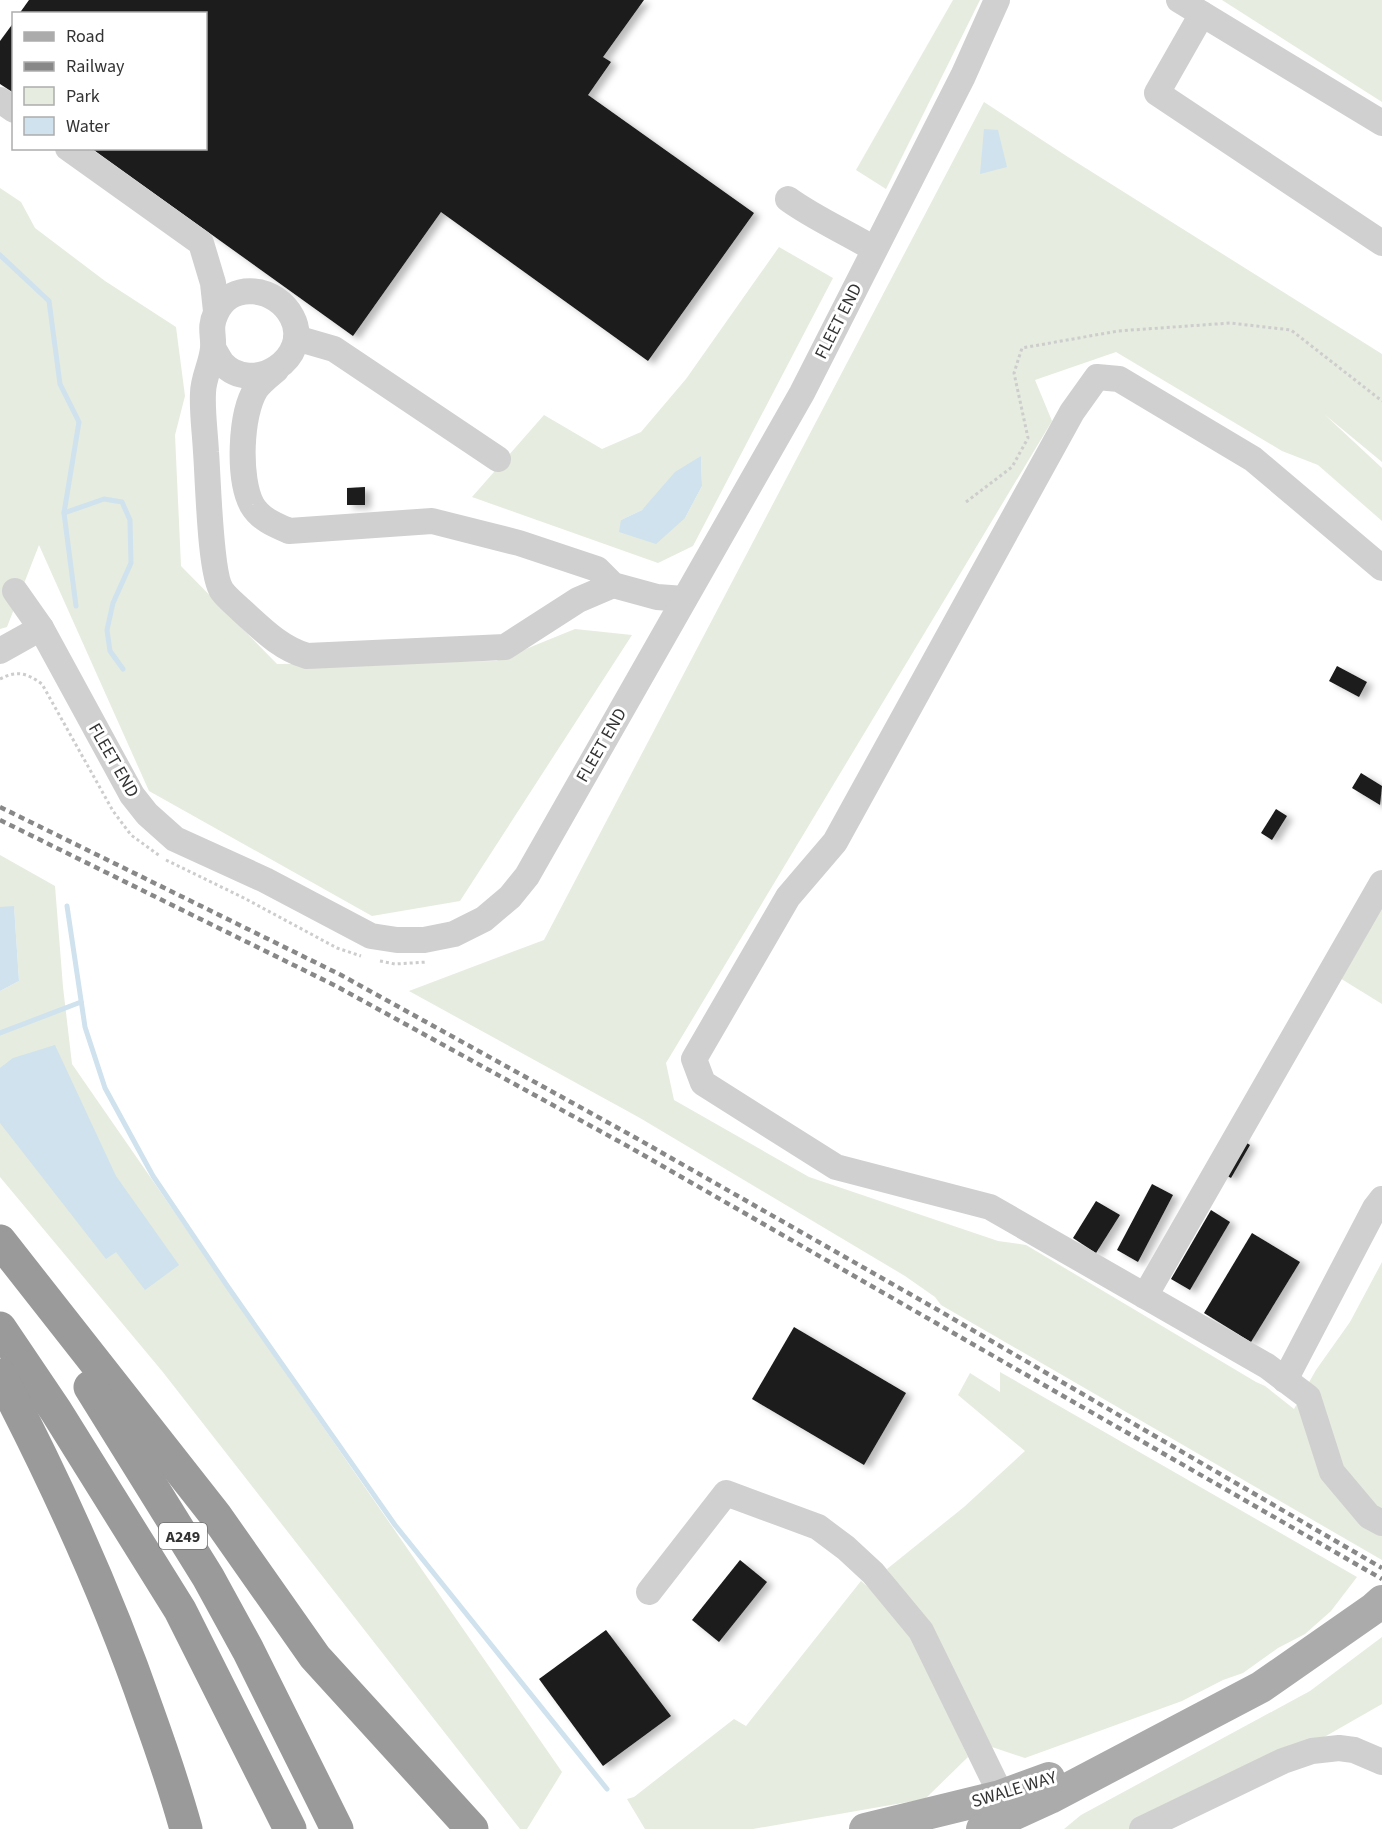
<svg xmlns="http://www.w3.org/2000/svg" width="1382" height="1829" font-family="'Source Sans 3',sans-serif">
	<defs>
		<filter id="shadow"><feDropShadow dx="6" dy="3.5" stdDeviation="3" flood-color="#0004"/></filter>
	</defs>
	<rect width="100%" height="100%" fill="#fff"/>
	<g fill="#e6ecdf" fill-rule="evenodd">
		<polygon points="953,0 980,0 886,189 856,170"/>
		<polygon points="1222,0 1382,0 1382,102"/>
		<polygon points="984,102 1068,157 1382,354 1382,462 1324,414 1382,468 1382,521 1318,465 1282,451 1116,352 1035,380 1052,421 666,1063 674,1100 809,1177 998,1241 1026,1245 1256,1382 1265,1386 1294,1409 1316,1370 1350,1322 1382,1262 1382,1560 941,1305 935,1297 905,1276 640,1118 409,991 544,940"/>
		<polygon points="0,188 21,202 35,228 105,281 176,327 185,396 175,435 181,566 277,664 496,661 575,629 632,635 460,901 372,916 149,791 39,545 7,627 0,629"/>
		<path d="M779,247L833,278L693,546L658,563L472,497L544,415L602,449L641,432L686,379ZM701,456L702,486L685,518L621,520L642,510Z"/>
		<polygon points="0,855 55,886 63,987 72,1064 562,1772 527,1829 520,1829 162,1371 0,1177 0,991 19,981 14,907 0,907"/>
		<polygon points="1382,897 1382,1004 1335,975"/>
		<polygon points="1000,1372 1357,1577 1331,1611 1305,1634 1278,1648 1243,1673 1223,1680 1182,1701 1025,1758 992,1747 931,1634 887,1569 964,1507 1025,1451 958,1395 970,1373 1000,1392"/>
		<polygon points="861,1581 878,1596 906,1625 968,1757 925,1799 753,1829 645,1829 627,1799 634,1797 734,1719 746,1726"/>
		<polygon points="1382,1637 1382,1704 1319,1740 1133,1829 1064,1829 1081,1815 1310,1691"/>
	</g>
	<g fill="#cfe2ee">
		<polygon points="984,129 998,130 1007,167 980,174"/>
		<polygon points="701,456 702,486 685,518 656,544 619,532 621,520 642,510 675,472"/>
		<polygon points="14,906 19,981 0,991 0,907"/>
		<polygon points="55,1045 116,1176 179,1265 145,1290 116,1252 106,1259 0,1123 0,1068 13,1058"/>
	</g>
	<g fill="none" stroke-linecap="round" stroke-linejoin="round">
		<g stroke="#cfe2ee" stroke-width="5">
			<polyline points="0,255 49,301 60,384 79,422 64,513 76,606"/>
			<polyline points="64,513 104,499 122,502 130,520 131,563 113,603 107,630 110,651 123,669"/>
			<polyline points="67,906 85,1027 105,1088 153,1176 228,1287 395,1525 607,1789"/>
			<polyline points="0,1033 81,1002"/>
		</g>
	</g>
	<g fill="#1a1a1a" filter="url(#shadow)">
		<polygon points="29,0 644,0 603,57 611,62 588,95 754,213 648,361 441,212 353,336 91,148 206,148 206,14 19,14"/>
		<polygon points="14,22 14,93 0,84 0,41"/>
		<polygon points="365,487 365,505 347,505 347,488"/>
		<polygon points="1337,666 1367,682 1359,697 1329,681"/>
		<polygon points="1361,773 1382,786 1380,805 1352,788"/>
		<polygon points="1276,809 1287,816 1272,840 1261,833"/>
		<polygon points="1237,1137 1250,1145 1231,1178 1217,1170"/>
		<polygon points="1152,1184 1173,1195 1138,1262 1117,1250"/>
		<polygon points="1096,1201 1120,1215 1096,1253 1073,1238"/>
		<polygon points="1211,1210 1230,1222 1190,1290 1171,1279"/>
		<polygon points="1252,1233 1300,1262 1251,1342 1204,1313"/>
		<polygon points="794,1327 906,1393 864,1465 752,1399"/>
		<polygon points="740,1560 767,1582 719,1642 692,1620"/>
		<polygon points="606,1630 671,1716 603,1766 539,1679"/>
	</g>
	<g fill="none" stroke-linecap="round" stroke-linejoin="round">
		<g stroke="#cdcdcd" stroke-width="3" stroke-dasharray="3 3" stroke-linecap="butt">
			<polyline points="966,502 1012,467 1028,438 1014,373 1022,348 1118,331 1230,323 1291,330 1382,401"/>
			<path d="M0,679C17,670 27,673 42,684L113,811L131,835L160,856"/>
			<polyline points="166,860 244,898 337,948 361,956"/>
			<polyline points="380,961 395,964 427,962"/>
		</g>
		<g stroke="#d0d0d0" stroke-width="26">
			<polyline points="1179,0 1382,123"/>
			<polyline points="1202,14 1157,93 1382,243"/>
			<polyline points="0,100 14,110"/>
			<polyline points="68,148 201,243 213,283 216,311"/>
			<path d="M788,199C814,218 846,232 874,249"/>
			<polyline points="296,338 334,349 498,459"/>
			<path d="M213,348C216,353 219,359 222,363C253,397 313,357 292,317C277,287 231,280 216,313C209,328 214,334 213,348C212,363 203,378 203,393C202,412 205,432 206,452C208,476 210,575 222,591C227,598 235,604 241,610C262,629 280,648 307,656L505,647L578,600L613,585"/>
			<path d="M276,370C270,375 261,382 256,389C240,414 238,479 252,505C260,519 275,525 289,531L432,521L519,543L597,569L613,585L657,597L684,599"/>
			<polyline points="1382,568 1253,459 1119,379 1097,377 1072,412 835,842 788,897 694,1059 703,1083 836,1167 990,1207 1267,1366 1308,1397 1332,1472 1369,1516 1382,1523"/>
			<polyline points="15,591 41,628 132,795 147,814 175,839 265,880 371,936 397,940 424,940 454,934 484,919 510,897 527,876 802,393 963,76 997,0"/>
			<polyline points="0,651 41,628"/>
			<polyline points="1145,1296 1382,883"/>
			<polyline points="1285,1380 1375,1208 1382,1199"/>
			<polyline points="649,1592 726,1493 818,1527 846,1548 873,1573 921,1631 1009,1811"/>
			<polyline points="1142,1829 1283,1761 1312,1751 1339,1748 1354,1750 1382,1762"/>
		</g>
		<g stroke="#ababab" stroke-width="32">
			<polyline points="865,1829 1000,1796 1049,1778"/>
			<polyline points="982,1829 1050,1798 1261,1687 1373,1609 1382,1601"/>
		</g>
		<g stroke="#9a9a9a" stroke-width="33">
			<polyline points="0,1241 216,1516 315,1657 472,1829"/>
			<polyline points="0,1328 56,1411 180,1610 290,1829"/>
			<path d="M0,1375C57,1484 108,1596 148,1712C162,1751 175,1789 186,1829"/>
			<polyline points="90,1387 208,1577 248,1650 337,1829"/>
		</g>
		<g stroke="#888" stroke-width="4.5" stroke-dasharray="6 4.5" stroke-linecap="butt">
			<polyline points="0,807 341,975 636,1138 938,1310 1382,1568"/>
			<polyline points="0,820 336,986 631,1148 1382,1579"/>
		</g>
	</g>
	<g text-anchor="middle" stroke-width="6" stroke-linejoin="round" paint-order="stroke">
		<rect fill="#fff" stroke="#707070" stroke-width="1.5" x="159" y="1523" width="48" height="26" rx="4.5"/>
		<g font-size="16" font-weight="bold" fill="#333">
			<text x="183" y="1542">A249</text>
		</g>
		<g font-size="18" fill="#333" stroke="#fff">
			<text transform="translate(838 321) rotate(-63)" y="6">FLEET END</text>
			<text transform="translate(601 745) rotate(-60)" y="6">FLEET END</text>
			<text transform="translate(114 760) rotate(60)" y="6">FLEET END</text>
			<text transform="translate(1014 1789) rotate(-17)" y="6">SWALE WAY</text>
		</g>
	</g>
	<rect x="12" y="12" width="195" height="138" fill="#ffffff" stroke="#adadad" stroke-width="1.5"/>
	<rect x="24" y="32" width="30" height="9" fill="#ababab" stroke="#adadad" stroke-width="1.5"/>
	<text x="66" y="42" font-size="18" fill="#333333">Road</text>
	<rect x="24" y="62" width="30" height="9" fill="#888888" stroke="#adadad" stroke-width="1.5"/>
	<text x="66" y="72" font-size="18" fill="#333333">Railway</text>
	<rect x="24" y="87" width="30" height="18" fill="#e6ecdf" stroke="#adadad" stroke-width="1.5"/>
	<text x="66" y="102" font-size="18" fill="#333333">Park</text>
	<rect x="24" y="117" width="30" height="18" fill="#cfe2ee" stroke="#adadad" stroke-width="1.5"/>
	<text x="66" y="132" font-size="18" fill="#333333">Water</text>
</svg>
